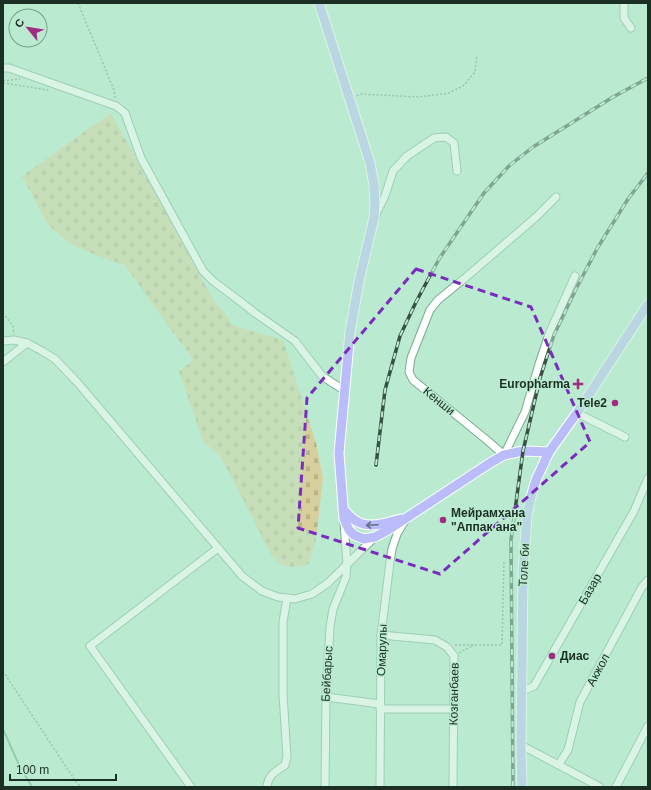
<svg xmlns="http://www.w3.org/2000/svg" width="651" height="790" font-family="Helvetica,sans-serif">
	<defs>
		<pattern id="cemetery-stones" width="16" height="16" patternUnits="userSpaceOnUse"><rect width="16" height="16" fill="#d7d09e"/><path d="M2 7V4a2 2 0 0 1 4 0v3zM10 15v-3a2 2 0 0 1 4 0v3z" fill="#b8b388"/></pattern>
	</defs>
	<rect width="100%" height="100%" fill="#baebd0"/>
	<polygon fill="url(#cemetery-stones)" points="111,113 214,301 226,314 232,325 283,340 316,443 323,478 316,539 309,564 296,567 283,566 272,557 247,507 220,456 203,441 179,371 194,360 165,322 125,265 109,260 74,246 48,225 22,176"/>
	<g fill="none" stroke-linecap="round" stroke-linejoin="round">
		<polyline stroke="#60ad87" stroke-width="2" points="3,729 19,765 32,787"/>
		<defs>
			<g id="minor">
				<polyline points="624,3 624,18 631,28"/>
				<polyline points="3,68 9,68 116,106 125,113 141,158 203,271 213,281 237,299 255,313 295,341 322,376 345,391"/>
				<polyline points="556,197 536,217 471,273 438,300 430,310 411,358 409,372 413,380 488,441 504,455 525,412 539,364 549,334 575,276"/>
				<polyline points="375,216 385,196 393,171 407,156 434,138 446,137 454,143 457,171"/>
				<polyline points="3,341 14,340 27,343 42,351 55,359 77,382 242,576 262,591 278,597 295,599 312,594 328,583 375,537"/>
				<polyline points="3,362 27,343"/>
				<polyline points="577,413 625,437"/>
				<polyline points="381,635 435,640 447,647 454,656 453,787"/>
				<polyline points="521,692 534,686 634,511 648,478"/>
				<polyline points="326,697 380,704"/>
				<polyline points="380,709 454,709"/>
				<polyline points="521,745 600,787"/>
				<polyline points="559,764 568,750 580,702 642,587 648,580"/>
				<polyline points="191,787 90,646 218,548"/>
				<path d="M267,787C268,775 276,771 285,765L287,757L283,694V622L287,598"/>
				<polyline points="325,787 326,697 330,627 333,609 346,577 347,564 344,522"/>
				<polyline points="380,787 381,635 390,562 392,549 397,534 406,519"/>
				<polyline points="616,787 648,726"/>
			</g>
			<g id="major">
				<polyline points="319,3 370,163 374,185 375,203 374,218 359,281 350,332 339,453 344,519 349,530 354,535 364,539 375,537 388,530 490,463 504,455 523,451 549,452"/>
				<path d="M343,509C346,512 349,516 352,518C366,531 385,523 401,519"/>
				<polyline points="522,787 521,745 523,573 527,515 531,497 536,480 549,452 577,413 648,304"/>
			</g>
		</defs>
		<use href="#minor" stroke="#7bab91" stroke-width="9"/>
		<use href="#major" stroke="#fff" stroke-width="11"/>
		<g stroke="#749884" stroke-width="1.5" stroke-dasharray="2 2" stroke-linecap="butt">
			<polyline points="78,3 114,90 115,98"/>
			<polyline points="3,81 20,79"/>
			<polyline points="3,83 48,90"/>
			<polyline points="357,96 360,94 419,97 449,93 463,86 475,72 477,55"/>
			<polyline points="3,313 13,326 14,334"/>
			<polyline points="455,645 502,645 504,561"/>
			<polyline points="459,653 474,645"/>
			<polyline points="3,671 76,782 81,787"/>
		</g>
		<use href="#minor" stroke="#fff" stroke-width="7"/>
		<use href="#major" stroke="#bbbdfa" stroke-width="9"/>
		<defs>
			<g id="rail">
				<polyline points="376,465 385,390 400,336 416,302 439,259 484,193 509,166 533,147 613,97 648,78"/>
				<polyline points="513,787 511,540 523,451 540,378 554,335 577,287 598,247 628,199 648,173"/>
			</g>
		</defs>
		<use href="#rail" stroke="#385143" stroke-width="3.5"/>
		<use href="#rail" stroke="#baebd0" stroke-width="2" stroke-dasharray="6" stroke-linecap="butt"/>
	</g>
	<defs><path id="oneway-shaft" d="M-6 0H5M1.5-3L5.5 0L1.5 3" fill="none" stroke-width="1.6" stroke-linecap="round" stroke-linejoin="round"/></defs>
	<use stroke="#636f84" href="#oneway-shaft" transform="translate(372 525) rotate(177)"/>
	<path d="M0 0H651V790H0ZM416,269L531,307L590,442L440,574L298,528L307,398Z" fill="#baebd0" fill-opacity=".55" fill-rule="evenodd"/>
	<path fill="none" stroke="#7b2cbf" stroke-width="3" stroke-dasharray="8 5" stroke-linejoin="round" d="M416,269L531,307L590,442L440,574L298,528L307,398Z"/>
	<g fill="#a12a82" stroke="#baebd0" stroke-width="1.5">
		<path d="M576 378h4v4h4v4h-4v4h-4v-4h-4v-4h4z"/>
		<circle cx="615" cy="403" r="4"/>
		<circle cx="443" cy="520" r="4"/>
		<circle cx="552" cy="656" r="4"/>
	</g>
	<g text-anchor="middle" stroke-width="3" stroke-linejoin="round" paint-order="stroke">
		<g font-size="12" font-weight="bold" fill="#1b2f24" stroke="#baebd0" text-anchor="end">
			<text x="570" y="388">Europharma</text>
			<text x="607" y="407">Tele2</text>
			<text x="451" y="517" text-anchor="start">Мейрамхана<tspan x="451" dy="14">"Аппак ана"</tspan></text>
			<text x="560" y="660" text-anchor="start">Диас</text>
		</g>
		<g font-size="12" fill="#1b2f24" stroke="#baebd0">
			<text transform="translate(439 401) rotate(39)" y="4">Кенши</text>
			<text transform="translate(524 565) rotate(-87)" y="4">Толе би</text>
			<text transform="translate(590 589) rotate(-60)" y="4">Базар</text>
			<text transform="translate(382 650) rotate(-88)" y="4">Омарулы</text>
			<text transform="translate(598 670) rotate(-62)" y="4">Акжол</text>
			<text transform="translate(327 674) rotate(-87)" y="4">Бейбарыс</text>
			<text transform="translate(454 694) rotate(-89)" y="4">Козганбаев</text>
		</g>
	</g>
	<rect width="651" height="790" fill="none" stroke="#1b2f24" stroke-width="8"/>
	<g transform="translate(28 28) rotate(300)"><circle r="19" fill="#baebd0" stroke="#7aa08b"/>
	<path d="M0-3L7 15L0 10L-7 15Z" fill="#a12a82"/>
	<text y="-6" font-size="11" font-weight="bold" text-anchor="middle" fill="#1b2f24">С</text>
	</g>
	<path d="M10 774v6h106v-6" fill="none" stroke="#1b2f24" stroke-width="2"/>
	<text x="16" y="774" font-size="12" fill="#1b2f24" stroke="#baebd0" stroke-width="3" paint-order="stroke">100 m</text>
</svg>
